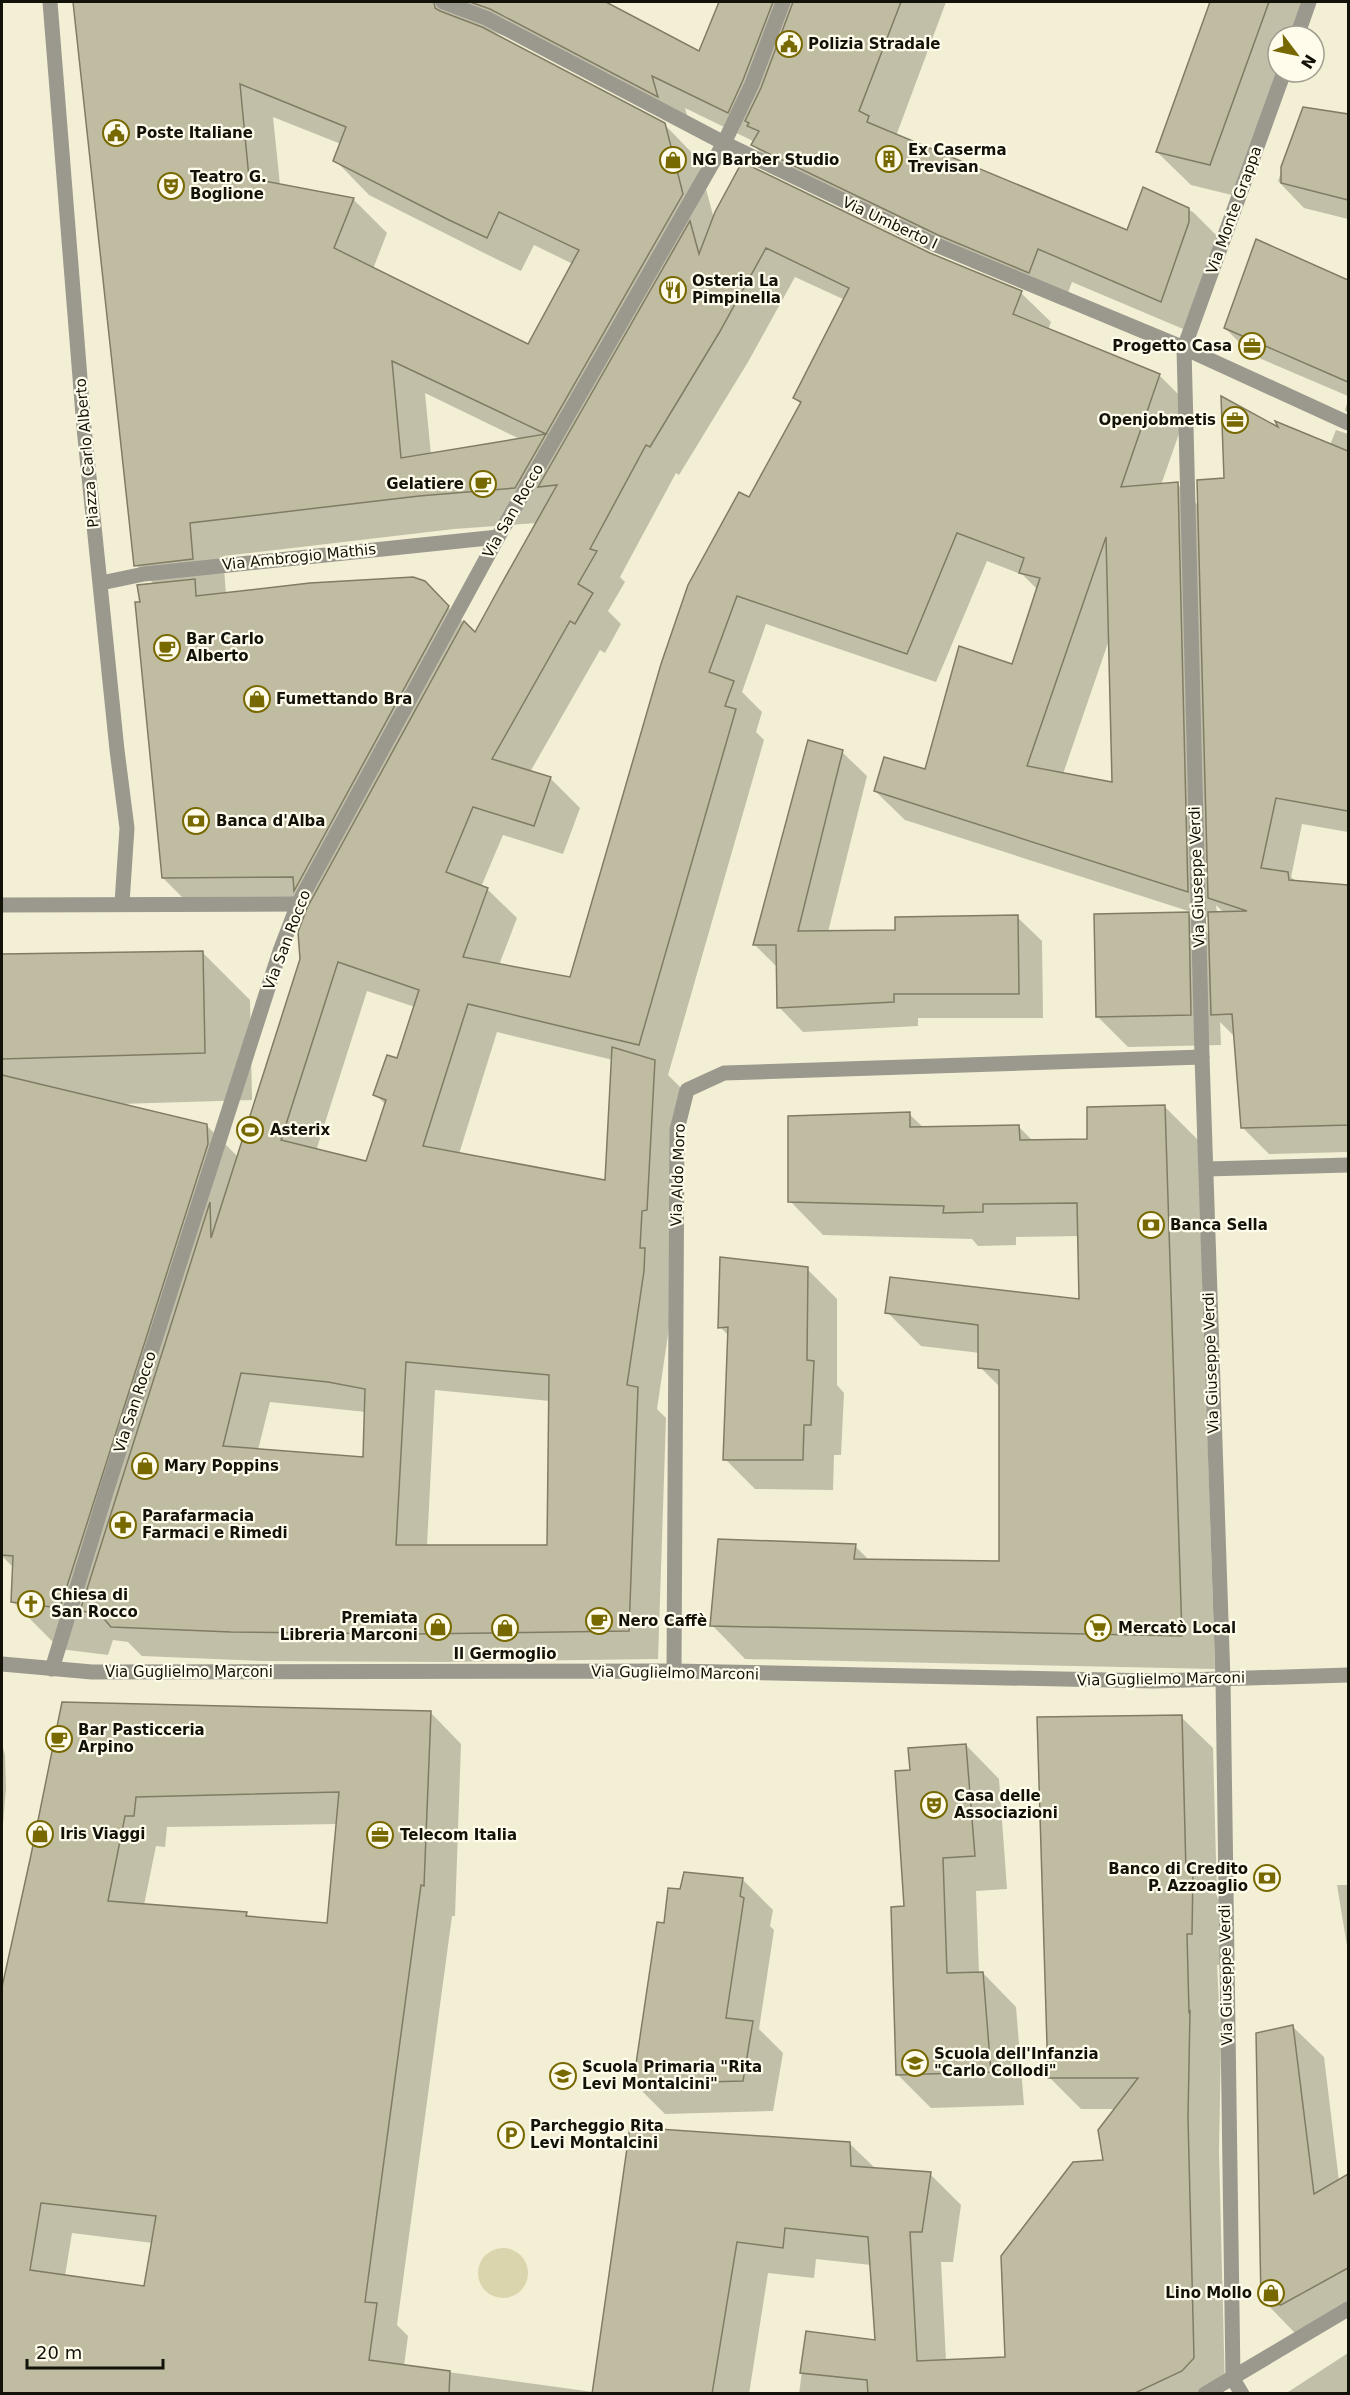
<svg xmlns="http://www.w3.org/2000/svg" width="1350" height="2395" font-family="'DejaVu Sans',sans-serif">
	<rect width="100%" height="100%" fill="#f3efd4"/>
	<circle fill="#dbd5ad" cx="503" cy="2273" r="25"/>
	<g fill="#0003" fill-rule="evenodd">
		<path d="M74,2H603L700,53L720,2H946L896,136L1128,232L1144,189L1193,212L1227,246L1195,334L1072,282L1063,306L974,269L787,179L753,145L755,142L685,108L691,129L526,43L490,31L489,32L664,124L698,159L714,219L930,254L1021,293L1051,322L1048,330L1159,375L1189,405L1161,485L1177,484L1199,506L1225,479L1282,430L1330,445L1336,430L1348,434V832L1302,824L1291,877L1297,882L1348,887V1152L1269,1154L1243,1128L1236,1038L1220,1022L1221,1045L1128,1047L1097,1016L1188,913L1210,936V918L905,820L875,791L926,771L1013,666L1038,590L1023,575L987,561L936,682L766,624L742,692L762,712L756,732L764,740L668,1075L684,1091L669,1274L674,1279L673,1301L657,1409L666,1418L658,1659L443,1662L261,1661L142,1656L128,1642L113,1640L108,1655L60,1649L12,1601L14,1568L2,1556V955L203,953L250,1000L252,1100L119,1104L206,1125L238,1157L302,959L311,904L191,906L163,878L141,603L155,585L136,565ZM273,117L341,144L335,160L369,195L484,253L521,271L534,245L573,264L529,346L373,269L387,233L353,199L280,185ZM795,277L845,300L794,397L801,404L750,499L571,979L499,965L517,918L487,889L481,887L503,835L563,854L580,808L550,778L530,772L600,650L605,653L621,624L608,611L625,582L620,577L676,473L679,475L748,362ZM425,393L522,440L431,455ZM537,523L475,634L424,583L226,594L223,556L454,529ZM1109,640L1113,784L1063,774ZM1216,905L1224,913H1217ZM367,991L415,1007L398,1060L375,1094L386,1105L367,1163L316,1151ZM497,1032L613,1060L606,1182L459,1154ZM435,1390L550,1401L549,1547L427,1546ZM270,1402L366,1412L365,1459L258,1450Z"/>
		<polygon points="1211,2 1315,2 1302,36 1278,36 1278,72 1244,198 1191,185 1157,152"/>
		<polygon points="1304,109 1348,116 1348,219 1304,208 1278,181"/>
		<polygon points="1257,241 1348,282 1348,396 1252,355 1225,328"/>
		<polygon points="1348,400 1348,413 1345,410"/>
		<polygon points="842,752 867,776 828,932 897,932 1017,917 1042,941 1043,1018 918,1018 918,1026 803,1032 779,1007 778,968 754,944"/>
		<polygon points="1164,1106 1198,1140 1215,1669 745,1659 712,1625 855,1546 870,1561 1001,1562 1001,1388 980,1367 980,1353 921,1346 887,1312 1081,1300 1080,1236 1016,1237 1016,1245 978,1246 972,1239 823,1235 790,1201 909,1114 924,1128 1019,1127 1033,1141 1089,1141"/>
		<polygon points="807,1269 837,1299 837,1385 844,1393 841,1455 834,1455 833,1490 755,1489 725,1459 729,1336 720,1327"/>
		<path d="M64,1703L430,1712L461,1744L455,1916H452L397,2325L408,2336L404,2366L593,2392L631,2129L849,2143L876,2169L930,2174L961,2205L953,2262H941L946,2361L1007,2358L1105,2161L1116,2109H1081L1050,2078L1181,1717L1213,1748L1217,1897L1224,1904L1223,1965H1217L1221,2043L1219,2151L1225,2390L1221,2394H799L807,2333L877,2341L871,2265L816,2259L814,2278L768,2273L749,2394H2V2012ZM337,1824L328,1925L251,1918L246,1913L144,1905L156,1846L165,1847L167,1827ZM72,2233L153,2243L146,2288L65,2276Z"/>
		<polygon points="2,1744 5,1755 6,1788 2,1836"/>
		<polygon points="966,1745 999,1779 1007,1889 976,1891 979,1973 983,1973 1016,2007 1024,2105 931,2108 898,2075 912,1772"/>
		<polygon points="742,1879 773,1910 770,1926 774,1930 759,2029 783,2053 773,2111 665,2114 635,2084 665,1925 681,1891"/>
		<polygon points="1337,1885 1348,1885 1348,1952"/>
		<polygon points="1292,2026 1324,2057 1339,2181 1348,2175 1348,2316 1313,2336 1294,2332 1263,2300"/>
		<polygon points="1348,2353 1348,2394 1285,2394"/>
	</g>
	<g fill="#c0bca2" stroke="#807c64" stroke-width="1.5" fill-rule="evenodd">
		<path d="M73,2H434L435,8L440,11L482,27L665,123L683,194L515,488L419,496L190,523L193,559L134,566ZM240,84L346,127L333,161L449,220L487,238L499,212L579,250L528,344L334,248L354,198L249,178ZM392,361L546,434L401,458Z"/>
		<polygon points="470,2 606,2 699,51 719,2 773,2 743,80 728,113 652,76 658,97 490,9"/>
		<polygon points="793,2 901,2 859,111 869,116 867,122 1127,230 1143,187 1189,208 1189,222 1161,302 1038,249 1029,273 938,235 751,145 759,131 747,126 749,123 745,121 761,88"/>
		<polygon points="1210,2 1269,2 1210,165 1156,152"/>
		<polygon points="1303,107 1348,114 1348,200 1281,183 1281,167"/>
		<path d="M742,162L930,253L1022,291L1013,314L1160,374L1121,487L1178,482L1188,892L874,791L884,757L925,769L959,646L1012,664L1040,578L1019,573L1024,558L957,533L907,654L737,596L709,672L734,681L725,706L736,709L639,1045L468,1004L423,1146L605,1180L612,1047L655,1060L647,1210L642,1211L640,1248H645L644,1271L627,1385L638,1387L629,1631L413,1634L231,1632L111,1627L99,1613L80,1611L210,1202L211,1238L300,959L298,932L307,908L464,621L475,632L498,590L557,485L538,487L690,221L699,254L715,212ZM766,248L849,288L793,398L801,402L749,497L739,492L688,585L661,664L570,977L463,957L488,888L446,872L473,807L534,826L551,777L492,759L570,621L575,624L593,593L578,584L597,551L590,549L646,445L650,447L719,333ZM1106,537L1112,782L1027,766ZM338,962L419,990L397,1058L387,1055L373,1095L386,1100L366,1161L281,1140ZM406,1362L549,1375L547,1545H396ZM241,1373L328,1382L365,1389L363,1457L223,1446Z"/>
		<polygon points="1256,239 1348,280 1348,382 1224,328"/>
		<polygon points="1221,396 1278,427 1275,421 1348,451 1348,811 1276,798 1261,868 1288,872 1289,880 1348,885 1348,1125 1241,1128 1232,1014 1211,1015 1208,912 1247,911 1208,898 1197,480 1224,478"/>
		<polygon points="413,577 425,581 449,606 294,891 293,877 162,878 135,602 140,602 137,585 195,579 196,596 310,583"/>
		<polygon points="808,740 843,750 798,931 895,930 895,917 1018,915 1019,994 894,994 894,1002 777,1008 776,945 753,945"/>
		<polygon points="1189,912 1191,1015 1096,1017 1094,914"/>
		<polygon points="203,951 205,1053 2,1059 2,954"/>
		<polygon points="2,1075 207,1124 208,1144 60,1608 11,1602 13,1556 2,1555"/>
		<polygon points="1165,1105 1182,1636 710,1626 718,1539 856,1544 854,1559 999,1561 999,1370 978,1368 978,1325 885,1313 890,1277 1079,1299 1077,1203 983,1204 983,1212 943,1213 944,1206 788,1202 788,1116 910,1112 910,1127 1019,1125 1020,1140 1087,1139 1087,1107"/>
		<polygon points="720,1257 808,1267 807,1360 814,1361 811,1425 804,1425 803,1460 723,1460 728,1327 718,1328"/>
		<path d="M62,1702L431,1711L424,1886L421,1885L365,2302L377,2303L369,2360L450,2371L449,2394H2V1987L31,1855ZM339,1792L327,1923L246,1916L247,1912L108,1901L125,1816H134L136,1797ZM41,2203L156,2216L144,2286L30,2270Z"/>
		<polygon points="1182,1715 1186,1872 1193,1871 1192,1934 1187,1934 1189,2012 1190,2011 1188,2118 1194,2358 1182,2371 1133,2394 868,2394 867,2380 800,2373 806,2331 875,2340 868,2237 785,2228 783,2248 737,2242 712,2394 592,2394 630,2127 850,2142 851,2166 931,2172 922,2232 910,2232 917,2361 1005,2357 1001,2256 1073,2162 1103,2160 1098,2130 1138,2078 1048,2078 1037,1717"/>
		<polygon points="966,1744 975,1856 943,1858 947,1973 983,1972 991,2072 896,2075 891,1907 904,1906 895,1771 910,1770 908,1748"/>
		<polygon points="684,1872 743,1878 740,1896 744,1898 726,2018 753,2021 743,2081 633,2084 657,1922 664,1923 668,1888 680,1889"/>
		<polygon points="1293,2025 1314,2194 1348,2174 1348,2268 1281,2305 1261,2301 1256,2033"/>
	</g>
	<g fill="none" stroke-linecap="round" stroke-linejoin="round">
		<g stroke="#9b998e" stroke-width="15">
			<polyline points="50,2 84,428 117,750 127,828 122,903"/>
			<polyline points="443,2 486,18 724,143 934,244 1184,348 1348,423"/>
			<polyline points="1297,36 1309,2"/>
			<polyline points="101,583 144,574 498,537"/>
			<polyline points="2,905 298,904"/>
			<polyline points="1206,1169 1348,1165"/>
			<polyline points="2,1664 92,1672 674,1671 1155,1681 1348,1675"/>
			<polyline points="52,1669 107,1489 280,951 298,904 498,537 724,143 752,84 783,2"/>
			<polyline points="674,1671 677,1130 687,1090 724,1073 1202,1057"/>
			<polyline points="1233,2379 1223,1680 1202,1057 1184,348 1284,72"/>
			<polyline points="1233,2379 1242,2394"/>
			<polyline points="1205,2394 1348,2309"/>
		</g>
	</g>
	<defs>
		<symbol id="civic-ring" viewBox="-11 -11 22 22"><circle r="9.5" fill="#fffcec" stroke="#776900" stroke-width="1.5"/><path d="M-.6-6.5H3V-4.5H.6V-3L4-1V1h2V6H-6V1h2V-1L-.6-3ZM-1.2 2.5V6h2.4V2.5Z" fill="#776900"/></symbol>
		<symbol id="building-ring" viewBox="-11 -11 22 22"><circle r="9.5" fill="#fffcec" stroke="#776900" stroke-width="1.5"/><path d="M-4-6H4V6H1V3H-1V6H-4ZM-2.5-4.3h1.7v1.8h-1.7ZM.8-4.3h1.7v1.8H.8ZM-2.5-1h1.7V.8h-1.7ZM.8-1h1.7V.8H.8Z" fill="#776900"/></symbol>
		<symbol id="shop-ring" viewBox="-11 -11 22 22"><circle r="9.5" fill="#fffcec" stroke="#776900" stroke-width="1.5"/><path d="M-5-2.5h2.3a2.7 3.5 0 0 1 5.4 0H5L5.5 6h-11ZM-1.5-2.5h3a1.5 2.3 0 0 0-3 0Z" fill="#776900"/></symbol>
		<symbol id="theatre-ring" viewBox="-11 -11 22 22"><circle r="9.5" fill="#fffcec" stroke="#776900" stroke-width="1.5"/><path d="M-5-5.5Q0-4 5-5.5V0Q5 5 0 6Q-5 5-5 0ZM-3.3-2.5H-1v1.5H-3.3ZM1-2.5H3.3v1.5H1ZM-2.8 1Q0 5.5 2.8 1Z" fill="#776900"/></symbol>
		<symbol id="restaurant-ring" viewBox="-11 -11 22 22"><circle r="9.5" fill="#fffcec" stroke="#776900" stroke-width="1.5"/><path d="M-5-6h1v4h1v-4h1v4h1v-4h1v5L-1.5 .5V6h-2V.5L-5-1ZM5-6V6H3V1.5H1.5Q1.5-4 5-6Z" fill="#776900"/></symbol>
		<symbol id="office-ring" viewBox="-11 -11 22 22"><circle r="9.5" fill="#fffcec" stroke="#776900" stroke-width="1.5"/><path d="M-6-3h4V-5.5h4V-3h4V5H-6ZM-1-4.5V-3h2v-1.5ZM-6 0V1H6V0Z" fill="#776900"/></symbol>
		<symbol id="cafe-ring" viewBox="-11 -11 22 22"><circle r="9.5" fill="#fffcec" stroke="#776900" stroke-width="1.5"/><path d="M-5.5-4.5H6V0H3Q3 3.5 0 3.5H-2.5Q-5.5 3.5-5.5 0ZM3-3.2v2h1.7v-2ZM-6 4.5H4V6H-6Z" fill="#776900"/></symbol>
		<symbol id="bank-ring" viewBox="-11 -11 22 22"><circle r="9.5" fill="#fffcec" stroke="#776900" stroke-width="1.5"/><path d="M-6-4H6V4H-6ZM0-2.3a2.3 2.3 0 1 0 0 4.6a2.3 2.3 0 1 0 0-4.6Z" fill="#776900"/></symbol>
		<symbol id="stadium-ring" viewBox="-11 -11 22 22"><circle r="9.5" fill="#fffcec" stroke="#776900" stroke-width="1.5"/><path d="M0-5a6.5 5 0 1 0 0 10a6.5 5 0 1 0 0-10ZM-3.5-1.8h7v3.6h-7Z" fill="#776900"/></symbol>
		<symbol id="pharmacy-ring" viewBox="-11 -11 22 22"><circle r="9.5" fill="#fffcec" stroke="#776900" stroke-width="1.5"/><path d="M-2-6h4v4h4v4h-4v4h-4v-4h-4v-4h4Z" fill="#776900"/></symbol>
		<symbol id="church-ring" viewBox="-11 -11 22 22"><circle r="9.5" fill="#fffcec" stroke="#776900" stroke-width="1.5"/><path d="M-1.2-6h2.4v3.5h3.3v2.4h-3.3V6h-2.4V-.1h-3.3v-2.4h3.3Z" fill="#776900"/></symbol>
		<symbol id="supermarket-ring" viewBox="-11 -11 22 22"><circle r="9.5" fill="#fffcec" stroke="#776900" stroke-width="1.5"/><path d="M-6-5.5h2.5l.6 2H6L4.5 2H-2.5L-4.4-4H-6ZM-1.5 3.2a1.3 1.3 0 1 0 .1 0ZM3 3.2a1.3 1.3 0 1 0 .1 0Z" fill="#776900"/></symbol>
		<symbol id="school-ring" viewBox="-11 -11 22 22"><circle r="9.5" fill="#fffcec" stroke="#776900" stroke-width="1.5"/><path d="M0-5L7-2L0 1L-7-2ZM-4 1L0 2.5L4 1V4Q0 6-4 4Z" fill="#776900"/></symbol>
		<symbol id="parking-ring" viewBox="-11 -11 22 22"><circle r="9.5" fill="#fffcec" stroke="#776900" stroke-width="1.5"/><path d="M-3.5-5.5H1a3.5 3.5 0 0 1 0 7H-1V5.5H-3.5ZM-1-3.4V-.6H.8a1.4 1.4 0 0 0 0-2.8Z" fill="#776900"/></symbol>
	</defs>
	<g fill-rule="evenodd">
		<use href="#civic-ring" x="774" y="29" width="30" height="30"/>
		<use href="#civic-ring" x="101" y="118" width="30" height="30"/>
		<use href="#building-ring" x="874" y="144" width="30" height="30"/>
		<use href="#shop-ring" x="658" y="145" width="30" height="30"/>
		<use href="#theatre-ring" x="156" y="171" width="30" height="30"/>
		<use href="#restaurant-ring" x="658" y="275" width="30" height="30"/>
		<use href="#office-ring" x="1237" y="331" width="30" height="30"/>
		<use href="#office-ring" x="1220" y="405" width="30" height="30"/>
		<use href="#cafe-ring" x="468" y="469" width="30" height="30"/>
		<use href="#cafe-ring" x="152" y="633" width="30" height="30"/>
		<use href="#shop-ring" x="242" y="684" width="30" height="30"/>
		<use href="#bank-ring" x="181" y="806" width="30" height="30"/>
		<use href="#stadium-ring" x="235" y="1115" width="30" height="30"/>
		<use href="#bank-ring" x="1136" y="1210" width="30" height="30"/>
		<use href="#shop-ring" x="130" y="1451" width="30" height="30"/>
		<use href="#pharmacy-ring" x="108" y="1510" width="30" height="30"/>
		<use href="#church-ring" x="16" y="1589" width="30" height="30"/>
		<use href="#cafe-ring" x="584" y="1606" width="30" height="30"/>
		<use href="#shop-ring" x="423" y="1612" width="30" height="30"/>
		<use href="#shop-ring" x="490" y="1613" width="30" height="30"/>
		<use href="#supermarket-ring" x="1083" y="1613" width="30" height="30"/>
		<use href="#cafe-ring" x="44" y="1724" width="30" height="30"/>
		<use href="#theatre-ring" x="919" y="1790" width="30" height="30"/>
		<use href="#shop-ring" x="25" y="1819" width="30" height="30"/>
		<use href="#office-ring" x="365" y="1820" width="30" height="30"/>
		<use href="#bank-ring" x="1252" y="1863" width="30" height="30"/>
		<use href="#school-ring" x="900" y="2048" width="30" height="30"/>
		<use href="#school-ring" x="548" y="2061" width="30" height="30"/>
		<use href="#parking-ring" x="496" y="2120" width="30" height="30"/>
		<use href="#shop-ring" x="1256" y="2278" width="30" height="30"/>
	</g>
	<g text-anchor="middle" stroke-width="4.5" stroke-linejoin="round" paint-order="stroke">
		<g font-size="15" font-weight="bold" fill="#131209" stroke="#fffcec" text-anchor="start">
			<text x="808" y="49">Polizia Stradale</text>
			<text x="136" y="138">Poste Italiane</text>
			<text x="908" y="155">Ex Caserma<tspan x="908" dy="17">Trevisan</tspan></text>
			<text x="692" y="165">NG Barber Studio</text>
			<text x="190" y="182">Teatro G.<tspan x="190" dy="17">Boglione</tspan></text>
			<text x="692" y="286">Osteria La<tspan x="692" dy="17">Pimpinella</tspan></text>
			<text x="1232" y="351" text-anchor="end">Progetto Casa</text>
			<text x="1216" y="425" text-anchor="end">Openjobmetis</text>
			<text x="464" y="489" text-anchor="end">Gelatiere</text>
			<text x="186" y="644">Bar Carlo<tspan x="186" dy="17">Alberto</tspan></text>
			<text x="276" y="704">Fumettando Bra</text>
			<text x="216" y="826">Banca d'Alba</text>
			<text x="270" y="1135">Asterix</text>
			<text x="1170" y="1230">Banca Sella</text>
			<text x="164" y="1471">Mary Poppins</text>
			<text x="142" y="1521">Parafarmacia<tspan x="142" dy="17">Farmaci e Rimedi</tspan></text>
			<text x="51" y="1600">Chiesa di<tspan x="51" dy="17">San Rocco</tspan></text>
			<text x="418" y="1623" text-anchor="end">Premiata<tspan x="418" dy="17">Libreria Marconi</tspan></text>
			<text x="618" y="1626">Nero Caffè</text>
			<text x="1118" y="1633">Mercatò Local</text>
			<text x="505" y="1659" text-anchor="middle">Il Germoglio</text>
			<text x="78" y="1735">Bar Pasticceria<tspan x="78" dy="17">Arpino</tspan></text>
			<text x="954" y="1801">Casa delle<tspan x="954" dy="17">Associazioni</tspan></text>
			<text x="60" y="1839">Iris Viaggi</text>
			<text x="400" y="1840">Telecom Italia</text>
			<text x="1248" y="1874" text-anchor="end">Banco di Credito<tspan x="1248" dy="17">P. Azzoaglio</tspan></text>
			<text x="934" y="2059">Scuola dell'Infanzia<tspan x="934" dy="17">"Carlo Collodi"</tspan></text>
			<text x="582" y="2072">Scuola Primaria "Rita<tspan x="582" dy="17">Levi Montalcini"</tspan></text>
			<text x="530" y="2131">Parcheggio Rita<tspan x="530" dy="17">Levi Montalcini</tspan></text>
			<text x="1252" y="2298" text-anchor="end">Lino Mollo</text>
		</g>
		<g font-size="15" fill="#131209" stroke="#fffcec">
			<text transform="translate(1234 210) rotate(-70)" y="5">Via Monte Grappa</text>
			<text transform="translate(890 223) rotate(25)" y="5">Via Umberto I</text>
			<text transform="translate(87 453) rotate(-95)" y="5">Piazza Carlo Alberto</text>
			<text transform="translate(513 511) rotate(-60)" y="5">Via San Rocco</text>
			<text transform="translate(299 557) rotate(-6)" y="5">Via Ambrogio Mathis</text>
			<text transform="translate(1197 877) rotate(-92)" y="5">Via Giuseppe Verdi</text>
			<text transform="translate(287 940) rotate(-69)" y="5">Via San Rocco</text>
			<text transform="translate(678 1175) rotate(-88)" y="5">Via Aldo Moro</text>
			<text transform="translate(1211 1363) rotate(-92)" y="5">Via Giuseppe Verdi</text>
			<text transform="translate(135 1402) rotate(-72)" y="5">Via San Rocco</text>
			<text x="189" y="1677">Via Guglielmo Marconi</text>
			<text transform="translate(675 1673) rotate(1)" y="5">Via Guglielmo Marconi</text>
			<text transform="translate(1161 1679) rotate(-1)" y="5">Via Guglielmo Marconi</text>
			<text transform="translate(1226 1975) rotate(-91)" y="5">Via Giuseppe Verdi</text>
		</g>
	</g>
	<rect width="1350" height="2395" fill="none" stroke="#131209" stroke-width="6"/>
	<g transform="translate(1296 54) rotate(122)"><circle r="28" fill="#fffcec" stroke="#a19e91" stroke-width="1.5"/>
	<path d="M0-4.5L10 22L0 15L-10 22Z" fill="#776900"/>
	<text y="-9" font-size="16" font-weight="bold" text-anchor="middle" fill="#131209">N</text>
	</g>
	<path d="M27 2359v9h136v-9" fill="none" stroke="#131209" stroke-width="3"/>
	<text x="36" y="2359" font-size="18" fill="#131209" stroke="#fffcec" stroke-width="4.5" paint-order="stroke">20 m</text>
</svg>
